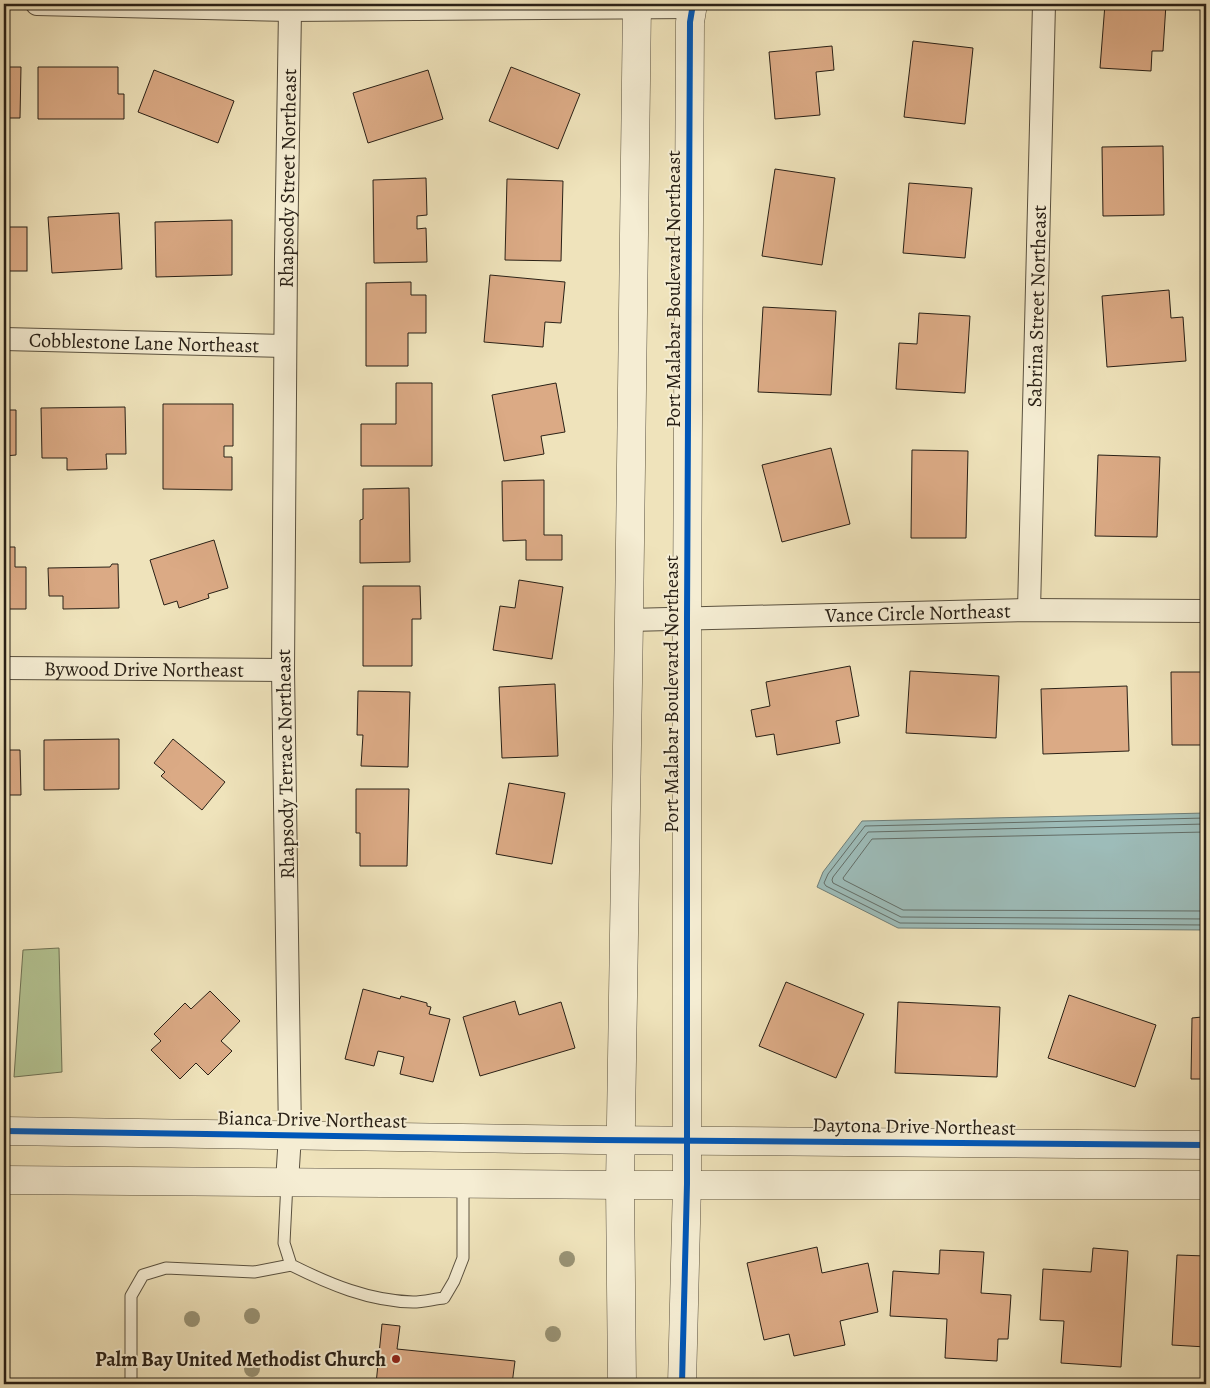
<svg xmlns="http://www.w3.org/2000/svg" width="1210" height="1388" font-family="Alegreya,serif">
	<rect width="100%" height="100%" fill="#efe3bb"/>
	<filter id="stains"><feTurbulence type="fractalNoise" baseFrequency=".004" numOctaves="4"/><feColorMatrix values="0 0 0 0 .2 0 0 0 0 .09 0 0 0 0 .02 0 0 0 .5 -.17"/></filter>
	<radialGradient id="worn" r=".72"><stop offset=".6" stop-color="#630" stop-opacity="0"/><stop offset="1" stop-color="#630" stop-opacity=".3"/></radialGradient>
	<polygon fill="#b4c594" stroke="#6e7255" points="59,948 62,1072 14,1077 23,950"/>
	<polygon fill="#9dbcb9" stroke="#6f7e78" points="1206,813 1206,930 898,928 817,887 823,872 862,821"/>
	<g fill="none" stroke-linecap="round" stroke-linejoin="round">
		<g stroke="#636e68" stroke-width="1">
			<polyline points="1206,818 865,826 828,874 824,883 826,886 900,923 1206,925"/>
			<polyline points="1206,824 868,832 833,877 832,880 833,883 901,917 1206,919"/>
			<polyline points="1206,832 872,839 843,878 844,880 903,910 1206,911"/>
		</g>
	</g>
	<g fill="#dbaa85" stroke="#292016">
		<polygon points="1105,4 1166,4 1163,51 1152,51 1151,71 1100,68"/>
		<polygon points="913,41 973,48 965,124 904,117"/>
		<polygon points="832,46 834,70 816,72 820,115 775,119 769,52"/>
		<polygon points="4,67 21,67 20,118 4,118"/>
		<polygon points="38,67 118,67 118,94 124,94 124,119 38,119"/>
		<polygon points="511,67 580,94 558,149 489,121"/>
		<polygon points="154,70 234,101 218,143 138,112"/>
		<polygon points="428,70 443,119 368,143 353,93"/>
		<polygon points="1163,146 1164,215 1103,216 1102,147"/>
		<polygon points="775,169 835,178 822,265 762,256"/>
		<polygon points="426,178 427,215 417,216 417,229 426,228 427,262 374,263 373,180"/>
		<polygon points="507,179 563,181 561,261 505,260"/>
		<polygon points="909,183 972,188 965,258 903,253"/>
		<polygon points="119,213 122,269 52,273 48,217"/>
		<polygon points="232,220 232,275 156,277 155,222"/>
		<rect x="4" y="227" width="23" height="44"/>
		<polygon points="490,275 565,282 561,323 545,322 543,347 484,342"/>
		<polygon points="411,282 411,295 426,295 426,333 408,333 408,366 366,366 366,283"/>
		<polygon points="1169,290 1171,318 1183,317 1186,361 1107,367 1102,296"/>
		<polygon points="763,307 836,311 831,395 758,392"/>
		<polygon points="919,313 970,316 965,393 896,389 899,343 917,344"/>
		<polygon points="396,383 432,383 432,466 361,466 361,424 396,424"/>
		<polygon points="556,383 565,432 541,436 544,454 504,461 492,395"/>
		<polygon points="163,404 233,404 233,446 224,446 224,457 232,457 232,490 163,489"/>
		<polygon points="125,407 126,454 106,454 107,469 67,470 67,458 42,458 41,408"/>
		<polygon points="4,410 16,410 16,455 4,456"/>
		<polygon points="831,448 850,524 782,542 762,465"/>
		<polygon points="912,450 968,451 966,538 911,538"/>
		<polygon points="1098,455 1160,457 1157,537 1095,536"/>
		<polygon points="544,480 544,535 562,535 562,560 526,560 526,540 503,541 502,481"/>
		<polygon points="409,488 410,562 360,563 360,520 363,519 363,489"/>
		<polygon points="214,540 228,588 208,594 209,598 179,608 177,601 164,605 150,560"/>
		<polygon points="4,547 15,547 15,567 26,567 26,609 4,609"/>
		<polygon points="112,564 118,564 119,608 63,609 63,596 49,596 48,568 110,567"/>
		<polygon points="519,580 563,587 552,659 493,650 500,606 515,608"/>
		<polygon points="363,586 420,586 421,619 412,619 412,666 363,666"/>
		<polygon points="850,666 859,716 836,721 840,743 777,755 774,734 756,737 751,710 770,706 766,682"/>
		<polygon points="910,671 999,676 996,738 906,733"/>
		<polygon points="1171,672 1206,672 1206,745 1172,745"/>
		<polygon points="555,684 558,756 502,758 499,687"/>
		<polygon points="1127,686 1129,751 1043,754 1041,689"/>
		<polygon points="358,691 410,692 408,767 361,766 363,735 357,735"/>
		<polygon points="119,739 119,789 44,790 44,740"/>
		<polygon points="173,739 225,782 202,810 161,776 165,772 154,763"/>
		<polygon points="4,750 20,750 21,795 4,795"/>
		<polygon points="509,783 565,793 552,864 496,854"/>
		<polygon points="356,789 409,789 407,866 360,866 360,833 356,833"/>
		<polygon points="786,982 864,1014 836,1078 759,1046"/>
		<polygon points="363,989 400,999 401,996 427,1003 427,1006 431,1007 429,1014 450,1019 433,1082 400,1074 404,1057 378,1051 374,1066 345,1059"/>
		<polygon points="210,991 240,1021 221,1041 232,1051 208,1075 196,1063 180,1079 151,1050 161,1041 154,1034 185,1003 191,1009"/>
		<polygon points="1203,994 1206,994 1206,1079 1191,1079 1192,1018 1202,1017"/>
		<polygon points="1069,995 1156,1025 1135,1087 1048,1058"/>
		<polygon points="515,1001 519,1015 561,1002 575,1048 480,1076 463,1017"/>
		<polygon points="898,1002 1000,1007 997,1077 895,1073"/>
		<polygon points="817,1247 822,1273 868,1263 878,1312 840,1321 845,1345 794,1356 789,1334 764,1340 747,1263"/>
		<polygon points="1093,1248 1128,1251 1121,1367 1061,1363 1064,1321 1040,1320 1043,1269 1091,1272"/>
		<polygon points="940,1250 984,1252 981,1293 1011,1295 1008,1339 998,1339 997,1361 945,1358 947,1319 890,1316 893,1271 939,1274"/>
		<polygon points="1177,1255 1206,1256 1206,1347 1172,1345"/>
		<polygon points="382,1324 400,1326 397,1349 515,1361 512,1384 376,1384"/>
	</g>
	<g fill="none" stroke-linecap="round" stroke-linejoin="round">
		<defs>
			<g id="service">
				<path d="M287,1182L284,1243L291,1265C329,1284 369,1301 413,1302C423,1302 434,1299 444,1298L454,1281L463,1258V1183"/>
				<polyline points="131,1384 131,1296 143,1275 166,1268 254,1272 291,1265"/>
			</g>
			<g id="minor">
				<polyline points="37,4 290,10 692,7"/>
				<path id="s1" d="M4,339L285,346"/>
				<path id="s2" d="M1029,610L1044,4"/>
				<path id="s3" d="M629,620L1029,610L1206,611"/>
				<path id="s4" d="M4,668L283,670"/>
				<path id="s5" d="M287,1182L290,1135L283,670L286,258L290,10"/>
			</g>
			<g id="tertiary">
				<polyline points="4,1131 597,1140 1206,1145"/>
				<polyline points="4,1180 620,1185 1206,1185"/>
				<polyline points="622,1384 620,1185 629,620 637,4"/>
				<polyline points="682,1384 687,1184 687,619 690,22 693,4"/>
			</g>
		</defs>
		<use href="#service" stroke="#5a513f" stroke-width="13"/>
		<use href="#minor" stroke="#5a513f" stroke-width="24"/>
		<use href="#tertiary" stroke="#5a513f" stroke-width="29"/>
		<use href="#service" stroke="#f5edd3" stroke-width="11"/>
		<use href="#minor" stroke="#f5edd3" stroke-width="22"/>
		<use href="#tertiary" stroke="#f5edd3" stroke-width="28"/>
		<defs>
			<g id="cycleway">
				<polyline points="4,1131 597,1140 1206,1145"/>
				<polyline points="682,1384 687,1184 687,619 690,22 693,4"/>
			</g>
		</defs>
		<use href="#cycleway" stroke="#f5edd3" stroke-width="9"/>
		<use href="#cycleway" stroke="#0057b8" stroke-width="6"/>
	</g>
	<g fill="#999375">
		<circle cx="567" cy="1259" r="8"/>
		<circle cx="252" cy="1316" r="8"/>
		<circle cx="192" cy="1319" r="8"/>
		<circle cx="553" cy="1334" r="8"/>
		<circle cx="252" cy="1369" r="8"/>
	</g>
	<circle fill="#8f2418" stroke="#f5edd3" stroke-width="2" cx="396" cy="1359" r="5"/>
	<g text-anchor="middle" stroke-width="4" stroke-linejoin="round" paint-order="stroke">
		<g font-size="20" fill="#292016" stroke="#f5edd3">
			<text dy="7" stroke="none"><textPath href="#s5" startOffset="1004">Rhapsody Street Northeast</textPath></text>
			<text transform="translate(673 289) rotate(-90)" y="7">Port Malabar Boulevard Northeast</text>
			<text dy="7" stroke="none"><textPath href="#s2" startOffset="304">Sabrina Street Northeast</textPath></text>
			<text dy="7" stroke="none"><textPath href="#s1" startOffset="140">Cobblestone Lane Northeast</textPath></text>
			<text dy="7" stroke="none"><textPath href="#s3" startOffset="289">Vance Circle Northeast</textPath></text>
			<text dy="7" stroke="none"><textPath href="#s4" startOffset="140">Bywood Drive Northeast</textPath></text>
			<text transform="translate(671 694) rotate(-90)" y="7">Port Malabar Boulevard Northeast</text>
			<text transform="translate(285 764) rotate(-91)" y="7">Rhapsody Terrace Northeast</text>
			<text transform="translate(312 1119) rotate(1)" y="7">Bianca Drive Northeast</text>
			<text transform="translate(914 1126) rotate(1)" y="7">Daytona Drive Northeast</text>
		</g>
		<g font-size="20" font-weight="bold" fill="#292016" stroke="#f5edd3" text-anchor="end">
			<text x="386" y="1366">Palm Bay United Methodist Church</text>
		</g>
	</g>
	<rect width="1210" height="1388" fill="none" stroke="#efe3bb" stroke-width="20"/>
	<rect x="5" y="5" width="1200" height="1378" fill="none" stroke="#292016" stroke-width="2.5"/>
	<rect x="10" y="10" width="1190" height="1368" fill="none" stroke="#292016"/>
	<rect width="100%" height="100%" filter="url(#stains)"/>
	<rect width="100%" height="100%" fill="url(#worn)"/>
</svg>
